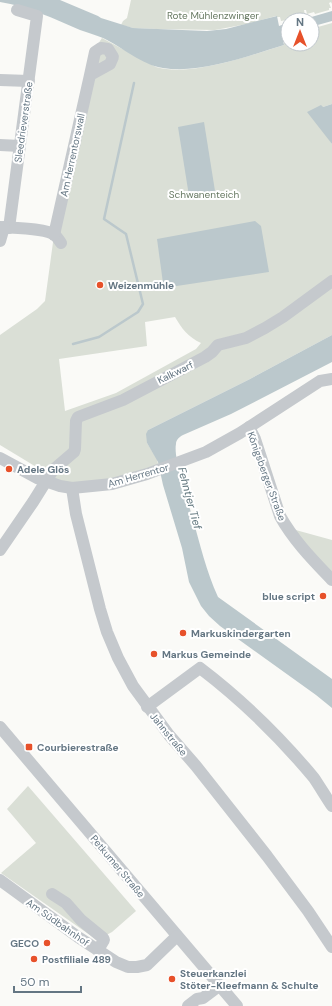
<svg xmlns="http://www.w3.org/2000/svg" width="332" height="1006" font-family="'DM Sans',sans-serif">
	<rect width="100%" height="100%" fill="#fafaf7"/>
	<g fill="#dadfd6" fill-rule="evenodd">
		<path d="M131,0H332V4L331,2L329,3L331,8H329V10L315,14L314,12L307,14L306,10H304L305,15L303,16V18C295,20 288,19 281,21L280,17H277L276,16L247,24L215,30L157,29L133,28L121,25L123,21L127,18Z"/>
		<path d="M332,23V104L323,107L329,139L332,144V335L250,379L148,430L147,443L157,459L159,469L112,484L46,482L53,469L47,466L43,471L0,445V335L37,309L45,301L54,235L98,44L102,38L156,67C192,77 248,56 284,45V43L287,42L286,38L288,37V44H312V30L319,29L318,27ZM175,317C182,329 188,337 201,343L196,349L116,393L65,411L59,359L147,346L145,322Z"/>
		<polygon points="292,529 332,540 332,579"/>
		<polygon points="28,786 136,911 112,932 97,940 1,873 36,843 7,809"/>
	</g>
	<g fill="#bbc8cc">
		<path d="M0,0H60L98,16L101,18L133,28L207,31L226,29L277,16L279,26L288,23V33L282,35L284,45C248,56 201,74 163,68C142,65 122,47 103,38C96,35 88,33 80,30C54,19 28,6 0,2Z"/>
		<polygon points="332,11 332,21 314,26 312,27 312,20 301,20"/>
		<polygon points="332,104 332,144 307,112 321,105 323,107"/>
		<polygon points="204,122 215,191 189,196 178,127"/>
		<polygon points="255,221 261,226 269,272 170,287 163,283 157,239"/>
		<path d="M332,335V362L231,414L183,435C179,437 176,440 176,444C173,458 188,501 192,516C200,544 206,571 218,597L332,679V708L316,695L220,626L209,616L201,606L189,582L182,548L163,485L158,462L147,443L146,434L148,430L250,379Z"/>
	</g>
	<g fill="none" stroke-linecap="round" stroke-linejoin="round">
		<polyline stroke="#bbc8cc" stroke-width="2.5" points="73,344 99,337 138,312 143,304 126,234 104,219 134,83"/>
		<g stroke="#c5c9cd" stroke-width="12">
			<polyline points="0,80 29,81"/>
			<polyline points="0,145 20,146"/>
			<path d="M0,227C12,228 46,228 55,235C57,237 59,240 61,243"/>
			<polyline points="9,228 37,16 17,10"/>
			<polyline points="54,235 90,75 95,52 101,48 108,49 113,57 110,64 90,75"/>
			<polyline points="0,241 4,227"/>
			<path d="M249,427L255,439L280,516C294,541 313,560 332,580"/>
			<polyline points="0,458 37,478 60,486 72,488 112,484 147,474 206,452 240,433 320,381 332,379"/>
			<polyline points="72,488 76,514 100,609 107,632 118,658 133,686 169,735 196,766 267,856 308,911 332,947"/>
			<polyline points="0,550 33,502 53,470 74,452 75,449 76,421 78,417 123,400 205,357 212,352 218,345 246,338 265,328 283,317 332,281"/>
			<path d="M147,707L200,668C242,700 280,737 314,778C320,787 326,797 332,806"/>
			<polyline points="0,727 237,1006"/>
			<polyline points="0,880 78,937 116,962 128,967 137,967 147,965 177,936"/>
			<polyline points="52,894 66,903 81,920 103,938 104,940 98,950"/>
			<polyline points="188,1006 197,999 203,998 219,986"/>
		</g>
	</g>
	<g fill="#e7512a" stroke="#fff" stroke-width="1.5">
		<circle cx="100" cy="285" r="4"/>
		<circle cx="9" cy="469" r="4"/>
		<circle cx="323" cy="596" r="4"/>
		<circle cx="183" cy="633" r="4"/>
		<circle cx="154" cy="654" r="4"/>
		<rect x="25" y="743" width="8" height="8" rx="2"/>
		<circle cx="47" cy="943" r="4"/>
		<circle cx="34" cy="959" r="4"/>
		<circle cx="172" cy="979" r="4"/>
	</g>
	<g text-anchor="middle" stroke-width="4" stroke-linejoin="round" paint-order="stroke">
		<g font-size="10" fill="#687a63" stroke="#fff">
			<text x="213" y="19">Rote Mühlenzwinger</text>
			<text x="204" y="198">Schwanenteich</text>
		</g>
		<g font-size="10" fill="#647683" stroke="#fff">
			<text transform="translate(23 122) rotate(-82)" y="4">Sleedrieverstraße</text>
			<text transform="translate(72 155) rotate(-78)" y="4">Am Herrentorswall</text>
			<text transform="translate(175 372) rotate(-26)" y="4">Kalkwarf</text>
			<text transform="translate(138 475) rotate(-16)" y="4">Am Herrentor</text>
			<text transform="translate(267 476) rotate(70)" y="4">Königsberger Straße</text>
			<text transform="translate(169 734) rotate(51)" y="4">Jahnstraße</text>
			<text transform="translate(118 866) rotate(50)" y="4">Petkumer Straße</text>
			<text transform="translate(58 922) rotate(35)" y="4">Am Südbahnhof</text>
		</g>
		<g font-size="10" font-weight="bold" fill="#647683" stroke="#fff" text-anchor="start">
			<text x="108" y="289">Weizenmühle</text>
			<text x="17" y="473">Adele Glös</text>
			<text x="315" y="600" text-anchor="end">blue script</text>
			<text x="191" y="637">Markuskindergarten</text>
			<text x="162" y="658">Markus Gemeinde</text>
			<text x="37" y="751">Courbierestraße</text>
			<text x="39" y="947" text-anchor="end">GECO</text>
			<text x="42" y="963">Postfiliale 489</text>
			<text x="180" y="977">Steuerkanzlei<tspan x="180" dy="12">Stöter-Kleefmann &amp; Schulte</tspan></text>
		</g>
		<g font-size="11" font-style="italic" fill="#5f757c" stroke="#fff">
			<text transform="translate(190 498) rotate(75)" y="4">Fehntjer Tief</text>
		</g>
	</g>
	<g transform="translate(300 32)"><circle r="19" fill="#ffffff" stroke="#c1c8cd"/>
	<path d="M0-3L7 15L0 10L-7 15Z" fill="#e7512a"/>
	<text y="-6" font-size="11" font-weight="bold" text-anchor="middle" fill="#647683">N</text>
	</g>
	<path d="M14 986v6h67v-6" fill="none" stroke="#647683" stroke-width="2"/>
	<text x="20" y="986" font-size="12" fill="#647683" stroke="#ffffff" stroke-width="3" paint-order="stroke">50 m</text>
</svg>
